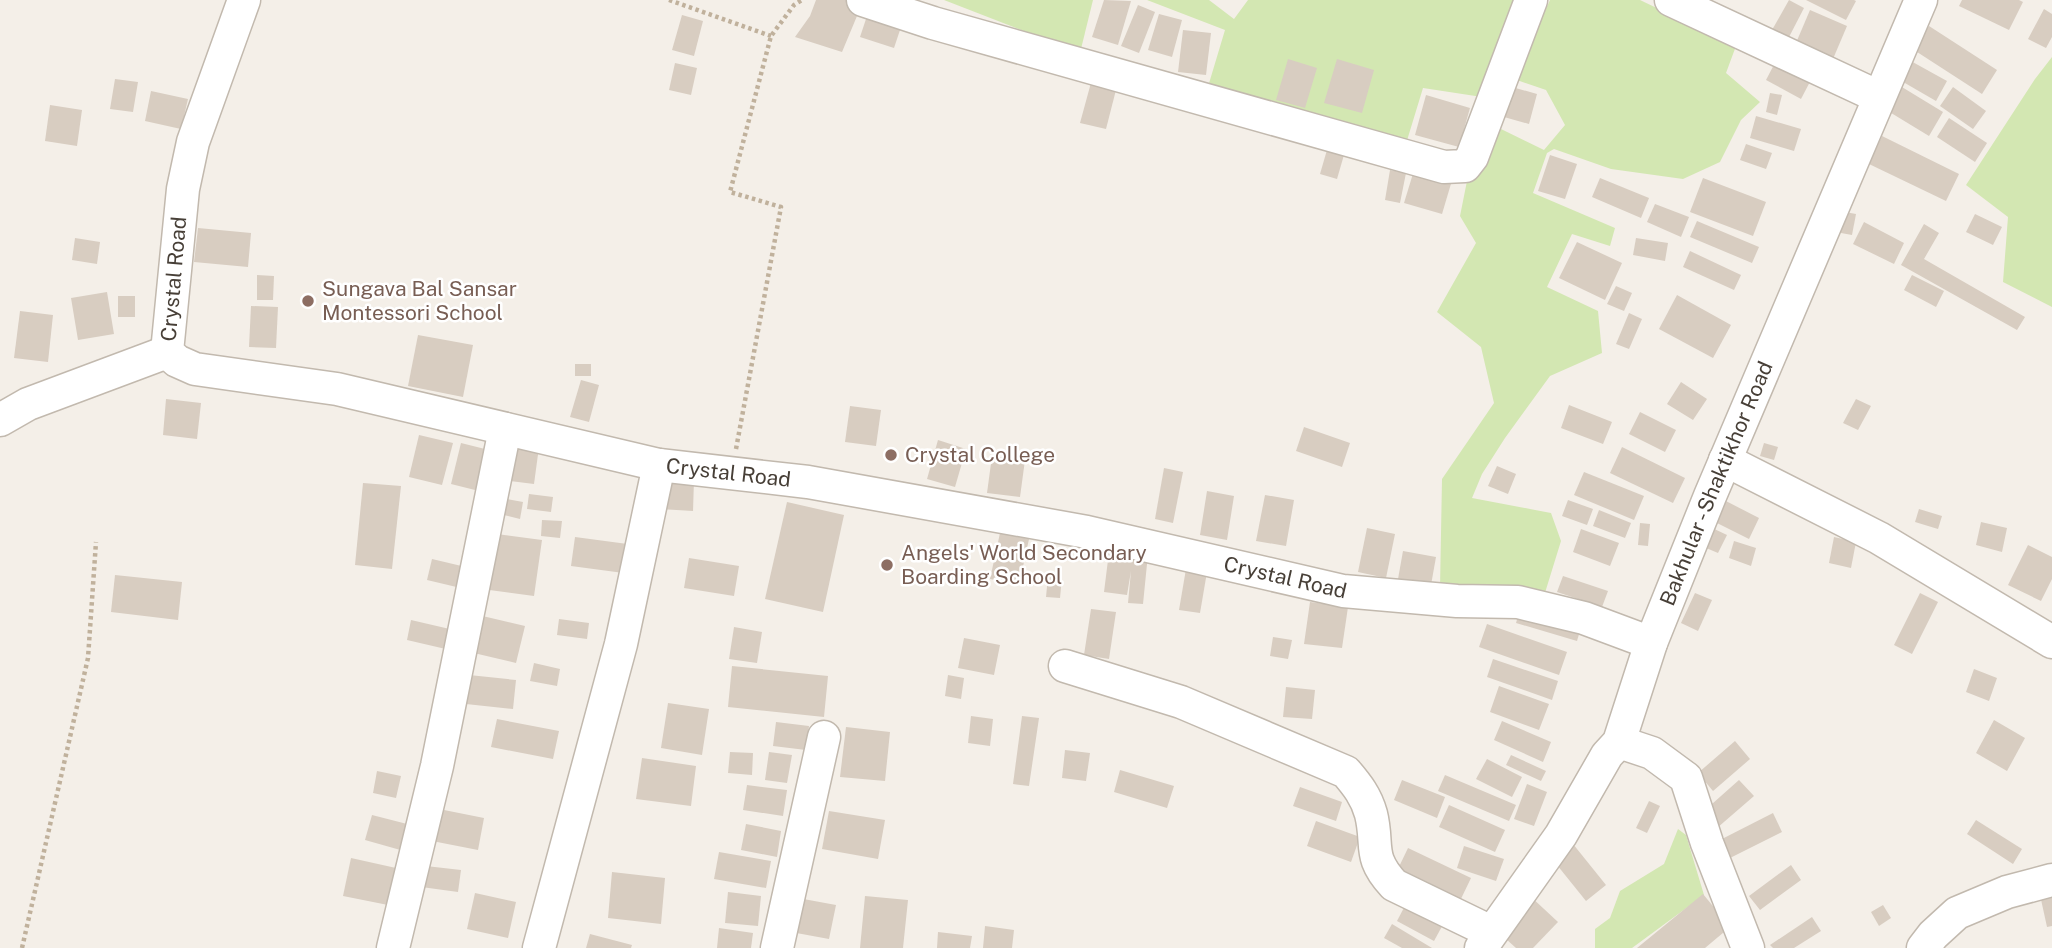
<svg xmlns="http://www.w3.org/2000/svg" width="2052" height="948" font-family="'Public Sans',sans-serif">
	<rect width="100%" height="100%" fill="#f4efe8"/>
	<g fill="#d3e7b2">
		<polygon points="944,0 1093,0 1080,53"/>
		<polygon points="1147,0 1209,0 1234,19 1248,0 1520,0 1482,97 1423,88 1405,147 1207,90 1225,30"/>
		<polygon points="1550,0 1640,0 1736,46 1726,73 1760,102 1741,120 1720,162 1683,179 1611,169 1554,149 1547,153 1533,193 1615,228 1610,246 1572,234 1547,287 1598,311 1602,353 1550,376 1505,438 1482,474 1472,498 1551,513 1561,541 1544,596 1440,589 1442,479 1494,403 1481,347 1437,312 1476,243 1460,216 1467,181 1501,129 1544,150 1565,125 1546,90 1514,79"/>
		<polygon points="2052,57 2052,307 2003,282 2008,217 1966,185 2035,79"/>
		<polygon points="1678,829 1686,835 1704,895 1632,948 1595,948 1595,929 1610,918 1620,891 1664,864"/>
	</g>
	<g fill="#d8cdc1">
		<polygon points="816,0 851,0 862,4 842,52 795,37 810,16"/>
		<polygon points="1104,0 1131,1 1118,45 1092,37"/>
		<polygon points="1789,0 1804,8 1788,39 1772,30"/>
		<polygon points="1806,0 1854,0 1856,1 1846,20"/>
		<polygon points="1962,0 2019,0 2023,2 2009,30 1959,6"/>
		<polygon points="1138,5 1155,12 1139,53 1121,46"/>
		<polygon points="2044,9 2052,14 2052,37 2046,48 2028,39"/>
		<polygon points="869,10 903,21 894,48 860,37"/>
		<polygon points="1810,10 1847,26 1830,66 1793,50"/>
		<polygon points="1159,14 1182,20 1172,57 1148,50"/>
		<polygon points="682,15 703,21 694,56 672,50"/>
		<polygon points="1929,26 1997,70 1982,94 1914,50"/>
		<polygon points="1183,30 1211,33 1206,75 1178,72"/>
		<polygon points="1778,57 1813,76 1801,99 1766,80"/>
		<polygon points="1288,59 1317,68 1305,108 1276,100"/>
		<polygon points="1337,59 1374,70 1362,113 1324,103"/>
		<polygon points="1909,60 1947,81 1936,101 1898,79"/>
		<polygon points="675,63 697,68 691,95 669,90"/>
		<polygon points="115,79 138,82 133,112 110,109"/>
		<polygon points="1092,79 1117,86 1106,129 1080,123"/>
		<polygon points="1892,81 1943,112 1929,136 1878,105"/>
		<polygon points="1512,87 1537,94 1529,124 1504,117"/>
		<polygon points="1953,87 1986,111 1973,129 1940,106"/>
		<polygon points="151,91 188,99 181,129 145,121"/>
		<polygon points="1770,93 1782,95 1777,115 1766,112"/>
		<polygon points="1426,95 1470,108 1459,147 1415,135"/>
		<polygon points="50,105 82,110 77,146 45,141"/>
		<polygon points="1756,116 1801,129 1794,151 1750,138"/>
		<polygon points="1949,118 1987,143 1975,162 1937,137"/>
		<polygon points="1882,136 1959,174 1946,201 1869,164"/>
		<polygon points="1329,143 1346,148 1337,179 1320,174"/>
		<polygon points="1746,144 1772,153 1766,169 1740,160"/>
		<polygon points="1550,155 1577,164 1565,199 1538,191"/>
		<polygon points="1415,167 1453,177 1442,214 1404,203"/>
		<polygon points="1390,170 1406,173 1400,203 1385,200"/>
		<polygon points="1600,178 1649,198 1641,218 1592,197"/>
		<polygon points="1703,178 1766,202 1753,236 1690,212"/>
		<polygon points="1655,204 1689,217 1681,237 1647,222"/>
		<polygon points="1834,210 1856,214 1852,235 1830,231"/>
		<polygon points="1975,214 2002,227 1993,245 1966,232"/>
		<polygon points="1697,221 1759,247 1752,263 1690,237"/>
		<polygon points="1864,222 1904,243 1894,264 1853,244"/>
		<polygon points="1924,224 1939,233 1924,259 2025,317 2017,330 1901,265"/>
		<polygon points="198,228 251,233 248,267 194,262"/>
		<polygon points="75,238 100,242 97,264 72,260"/>
		<polygon points="1636,238 1668,243 1665,261 1633,255"/>
		<polygon points="1577,242 1622,263 1605,300 1559,278"/>
		<polygon points="1690,251 1741,275 1734,290 1683,267"/>
		<polygon points="257,275 274,276 273,300 257,300"/>
		<polygon points="1912,275 1944,291 1936,307 1904,290"/>
		<polygon points="1616,286 1632,293 1624,311 1607,304"/>
		<polygon points="107,292 114,334 78,340 71,298"/>
		<polygon points="1677,295 1731,325 1713,358 1659,329"/>
		<rect x="118" y="296" width="17" height="21"/>
		<polygon points="251,306 278,307 276,348 249,347"/>
		<polygon points="20,311 53,315 48,362 14,358"/>
		<polygon points="1629,313 1642,319 1629,349 1616,344"/>
		<polygon points="418,335 473,345 463,397 408,386"/>
		<rect x="575" y="364" width="16" height="12"/>
		<polygon points="581,380 599,385 589,422 570,417"/>
		<polygon points="1681,382 1707,399 1693,420 1667,404"/>
		<polygon points="166,399 201,403 197,439 163,435"/>
		<polygon points="1856,399 1871,406 1858,430 1843,423"/>
		<polygon points="1569,405 1612,422 1603,444 1561,428"/>
		<polygon points="850,406 881,410 876,446 845,442"/>
		<polygon points="1640,412 1676,430 1665,452 1629,434"/>
		<polygon points="1304,427 1350,443 1342,467 1296,451"/>
		<polygon points="419,435 453,443 442,485 409,477"/>
		<polygon points="938,440 966,449 955,487 927,479"/>
		<polygon points="461,443 489,450 479,491 451,484"/>
		<polygon points="508,443 539,447 534,484 503,480"/>
		<polygon points="1764,443 1778,447 1774,460 1760,456"/>
		<polygon points="1622,447 1685,478 1673,503 1610,473"/>
		<polygon points="992,456 1025,460 1020,497 987,493"/>
		<polygon points="1497,466 1516,474 1508,494 1488,486"/>
		<polygon points="1164,468 1183,472 1173,523 1155,519"/>
		<polygon points="1584,472 1644,496 1634,520 1574,495"/>
		<polygon points="662,478 694,479 693,511 660,509"/>
		<polygon points="363,483 401,486 392,569 355,565"/>
		<polygon points="1207,491 1234,496 1227,540 1200,535"/>
		<polygon points="529,494 553,497 551,512 527,509"/>
		<polygon points="1265,495 1294,500 1286,546 1256,541"/>
		<polygon points="507,499 523,502 520,519 504,515"/>
		<polygon points="1722,499 1759,518 1749,539 1711,520"/>
		<polygon points="1568,500 1593,509 1587,525 1562,516"/>
		<polygon points="787,502 844,515 823,612 765,599"/>
		<polygon points="1919,509 1942,516 1938,529 1915,522"/>
		<polygon points="1599,510 1631,523 1625,538 1593,526"/>
		<polygon points="542,520 562,521 560,538 541,536"/>
		<polygon points="1981,522 2007,528 2002,552 1976,545"/>
		<polygon points="1640,523 1650,524 1648,546 1638,545"/>
		<polygon points="1708,526 1727,535 1718,553 1699,545"/>
		<polygon points="1367,528 1395,534 1386,578 1358,572"/>
		<polygon points="1581,529 1619,543 1610,566 1573,552"/>
		<polygon points="489,533 542,540 534,596 482,589"/>
		<polygon points="1000,533 1029,539 1019,585 990,579"/>
		<polygon points="575,537 635,545 631,574 571,566"/>
		<polygon points="1834,537 1856,542 1851,568 1829,563"/>
		<polygon points="1734,541 1756,548 1751,566 1729,558"/>
		<polygon points="2028,545 2052,557 2052,579 2041,601 2008,585"/>
		<polygon points="1403,551 1436,557 1431,585 1398,579"/>
		<polygon points="1109,552 1148,554 1143,604 1128,603 1131,571 1127,595 1104,592"/>
		<polygon points="689,558 739,566 734,596 684,588"/>
		<polygon points="432,559 470,568 465,589 427,580"/>
		<polygon points="1186,569 1207,572 1200,613 1179,610"/>
		<polygon points="115,575 182,582 178,620 111,612"/>
		<polygon points="1048,576 1062,577 1060,598 1046,597"/>
		<polygon points="1563,576 1608,591 1602,607 1557,592"/>
		<polygon points="1695,593 1712,600 1698,631 1681,623"/>
		<polygon points="1920,593 1938,602 1912,654 1894,645"/>
		<polygon points="1310,602 1348,607 1342,648 1304,644"/>
		<polygon points="1521,606 1582,624 1577,641 1516,623"/>
		<polygon points="1091,609 1116,612 1109,659 1084,655"/>
		<polygon points="470,613 525,626 516,663 461,650"/>
		<polygon points="559,619 589,623 587,639 557,635"/>
		<polygon points="411,620 454,630 450,650 407,640"/>
		<polygon points="1487,624 1567,652 1559,675 1479,647"/>
		<polygon points="734,627 762,632 757,663 729,659"/>
		<polygon points="1273,637 1292,640 1288,659 1270,656"/>
		<polygon points="964,638 1000,645 994,675 958,668"/>
		<polygon points="1493,659 1558,681 1552,700 1487,677"/>
		<polygon points="534,663 560,669 557,686 530,681"/>
		<polygon points="732,666 828,676 824,717 728,707"/>
		<polygon points="1974,669 1997,678 1989,701 1966,692"/>
		<polygon points="469,675 516,680 513,709 466,704"/>
		<polygon points="948,675 964,678 961,699 945,696"/>
		<polygon points="1499,686 1549,704 1539,730 1490,712"/>
		<polygon points="1286,687 1315,690 1312,719 1283,717"/>
		<polygon points="668,703 709,709 702,755 661,748"/>
		<polygon points="971,716 993,719 990,746 968,743"/>
		<polygon points="1022,716 1039,718 1029,786 1013,784"/>
		<polygon points="497,719 559,731 553,759 491,747"/>
		<polygon points="1994,720 2025,738 2007,771 1976,753"/>
		<polygon points="1502,721 1551,742 1543,762 1494,740"/>
		<polygon points="776,722 809,726 806,750 773,746"/>
		<polygon points="846,727 890,732 885,781 840,777"/>
		<polygon points="1735,741 1750,759 1713,791 1698,773"/>
		<polygon points="1065,750 1090,753 1086,781 1062,778"/>
		<polygon points="730,752 753,753 752,775 728,773"/>
		<polygon points="769,752 792,755 787,783 765,780"/>
		<polygon points="1511,755 1546,771 1541,781 1506,765"/>
		<polygon points="642,758 696,766 691,806 636,799"/>
		<polygon points="1487,759 1522,777 1512,797 1476,779"/>
		<polygon points="1120,770 1174,786 1167,808 1114,792"/>
		<polygon points="377,771 401,776 396,798 373,793"/>
		<polygon points="1445,775 1516,805 1509,821 1438,791"/>
		<polygon points="1402,780 1445,797 1437,818 1394,800"/>
		<polygon points="1739,780 1754,796 1717,828 1703,812"/>
		<polygon points="1527,784 1547,792 1534,826 1514,819"/>
		<polygon points="747,785 787,790 783,816 743,810"/>
		<polygon points="1300,787 1342,802 1336,821 1293,806"/>
		<polygon points="1649,801 1660,806 1647,833 1636,828"/>
		<polygon points="1449,805 1505,830 1495,852 1439,827"/>
		<polygon points="434,808 484,818 478,850 427,840"/>
		<polygon points="829,811 885,820 878,859 822,849"/>
		<polygon points="1773,813 1782,832 1730,858 1720,840"/>
		<polygon points="372,815 411,825 404,851 365,840"/>
		<polygon points="1976,820 2022,849 2013,864 1967,834"/>
		<polygon points="1316,821 1360,837 1351,862 1307,846"/>
		<polygon points="746,824 781,831 777,857 741,850"/>
		<polygon points="1573,844 1606,885 1586,901 1553,860"/>
		<polygon points="1464,846 1504,859 1496,881 1457,868"/>
		<polygon points="1408,848 1471,878 1459,903 1396,873"/>
		<polygon points="719,852 771,861 766,888 714,879"/>
		<polygon points="351,858 396,868 388,905 343,896"/>
		<polygon points="417,865 461,870 458,892 414,886"/>
		<polygon points="1791,865 1801,880 1760,910 1749,896"/>
		<polygon points="612,872 665,878 661,924 608,918"/>
		<polygon points="728,892 761,896 758,926 725,923"/>
		<polygon points="2052,892 2052,926 2047,927 2040,895"/>
		<polygon points="475,893 516,902 508,938 467,929"/>
		<polygon points="1703,894 1730,927 1705,948 1637,948"/>
		<polygon points="1529,895 1558,922 1533,948 1516,948 1496,930"/>
		<polygon points="865,896 908,900 903,948 860,948"/>
		<polygon points="798,898 836,905 829,939 791,932"/>
		<polygon points="1408,900 1446,919 1434,941 1397,921"/>
		<polygon points="1883,905 1891,918 1879,926 1871,912"/>
		<polygon points="1812,917 1821,931 1794,948 1773,948 1770,945"/>
		<polygon points="1392,924 1432,948 1402,948 1384,938"/>
		<polygon points="985,926 1014,930 1012,948 983,948"/>
		<polygon points="719,928 753,933 751,948 717,948"/>
		<polygon points="938,932 972,936 970,948 937,948"/>
		<polygon points="590,934 632,945 631,948 586,948"/>
	</g>
	<g fill="none" stroke-linecap="round" stroke-linejoin="round">
		<defs>
			<g id="minor">
				<path id="s1" d="M244,0L193,142L183,189L167,352L177,361L195,369L337,389L659,465L808,482L1087,532L1343,591L1457,601L1518,602L1584,618L1651,643"/>
				<polyline points="863,0 933,23 1444,167 1465,166 1472,157 1531,0"/>
				<polyline points="1671,0 1879,97"/>
				<polyline points="0,420 28,404 167,352"/>
				<polyline points="1725,460 1879,538 2052,642"/>
				<path d="M1065,666L1181,702L1346,772C1357,785 1366,796 1371,814C1379,846 1367,856 1394,885L1491,932"/>
				<polyline points="1619,742 1652,753 1686,778 1707,843 1748,948"/>
				<polyline points="393,948 437,766 505,429"/>
				<polyline points="539,948 621,644 659,465"/>
				<polyline points="777,948 824,737"/>
				<path id="s2" d="M1481,948L1561,835L1607,755L1619,742L1651,643L1710,496L1921,0"/>
				<polyline points="1923,948 1933,935 1957,913 2007,892 2052,880"/>
			</g>
		</defs>
		<use href="#minor" stroke="#c2b9ae" stroke-width="35"/>
		<g stroke="#c0b19c" stroke-width="4.5" stroke-dasharray="3.5 3.5" stroke-linecap="butt">
			<polyline points="669,0 771,36"/>
			<polyline points="736,449 781,207 730,192 771,36 794,5 802,0"/>
			<polyline points="22,948 88,658 96,542"/>
		</g>
		<use href="#minor" stroke="#fff" stroke-width="32"/>
	</g>
	<g fill="#8d6e63" stroke="#fff" stroke-width="2.5">
		<circle cx="308" cy="301" r="7"/>
		<circle cx="891" cy="455" r="7"/>
		<circle cx="887" cy="565" r="7"/>
	</g>
	<g text-anchor="middle" stroke-width="5" stroke-linejoin="round" paint-order="stroke">
		<g font-size="21" fill="#473f37" stroke="#fff">
			<text transform="translate(174 279) rotate(-85)" y="7">Crystal Road</text>
			<text dy="7" stroke="none"><textPath href="#s1" startOffset="940">Crystal Road</textPath></text>
			<text dy="7" stroke="none"><textPath href="#s2" startOffset="525">Bakhular - Shaktikhor Road</textPath></text>
			<text dy="7" stroke="none"><textPath href="#s1" startOffset="1507">Crystal Road</textPath></text>
		</g>
		<g font-size="21" fill="#785e54" stroke="#fff" text-anchor="start">
			<text x="322" y="296">Sungava Bal Sansar<tspan x="322" dy="24">Montessori School</tspan></text>
			<text x="905" y="462">Crystal College</text>
			<text x="901" y="560">Angels' World Secondary<tspan x="901" dy="24">Boarding School</tspan></text>
		</g>
	</g>
</svg>
